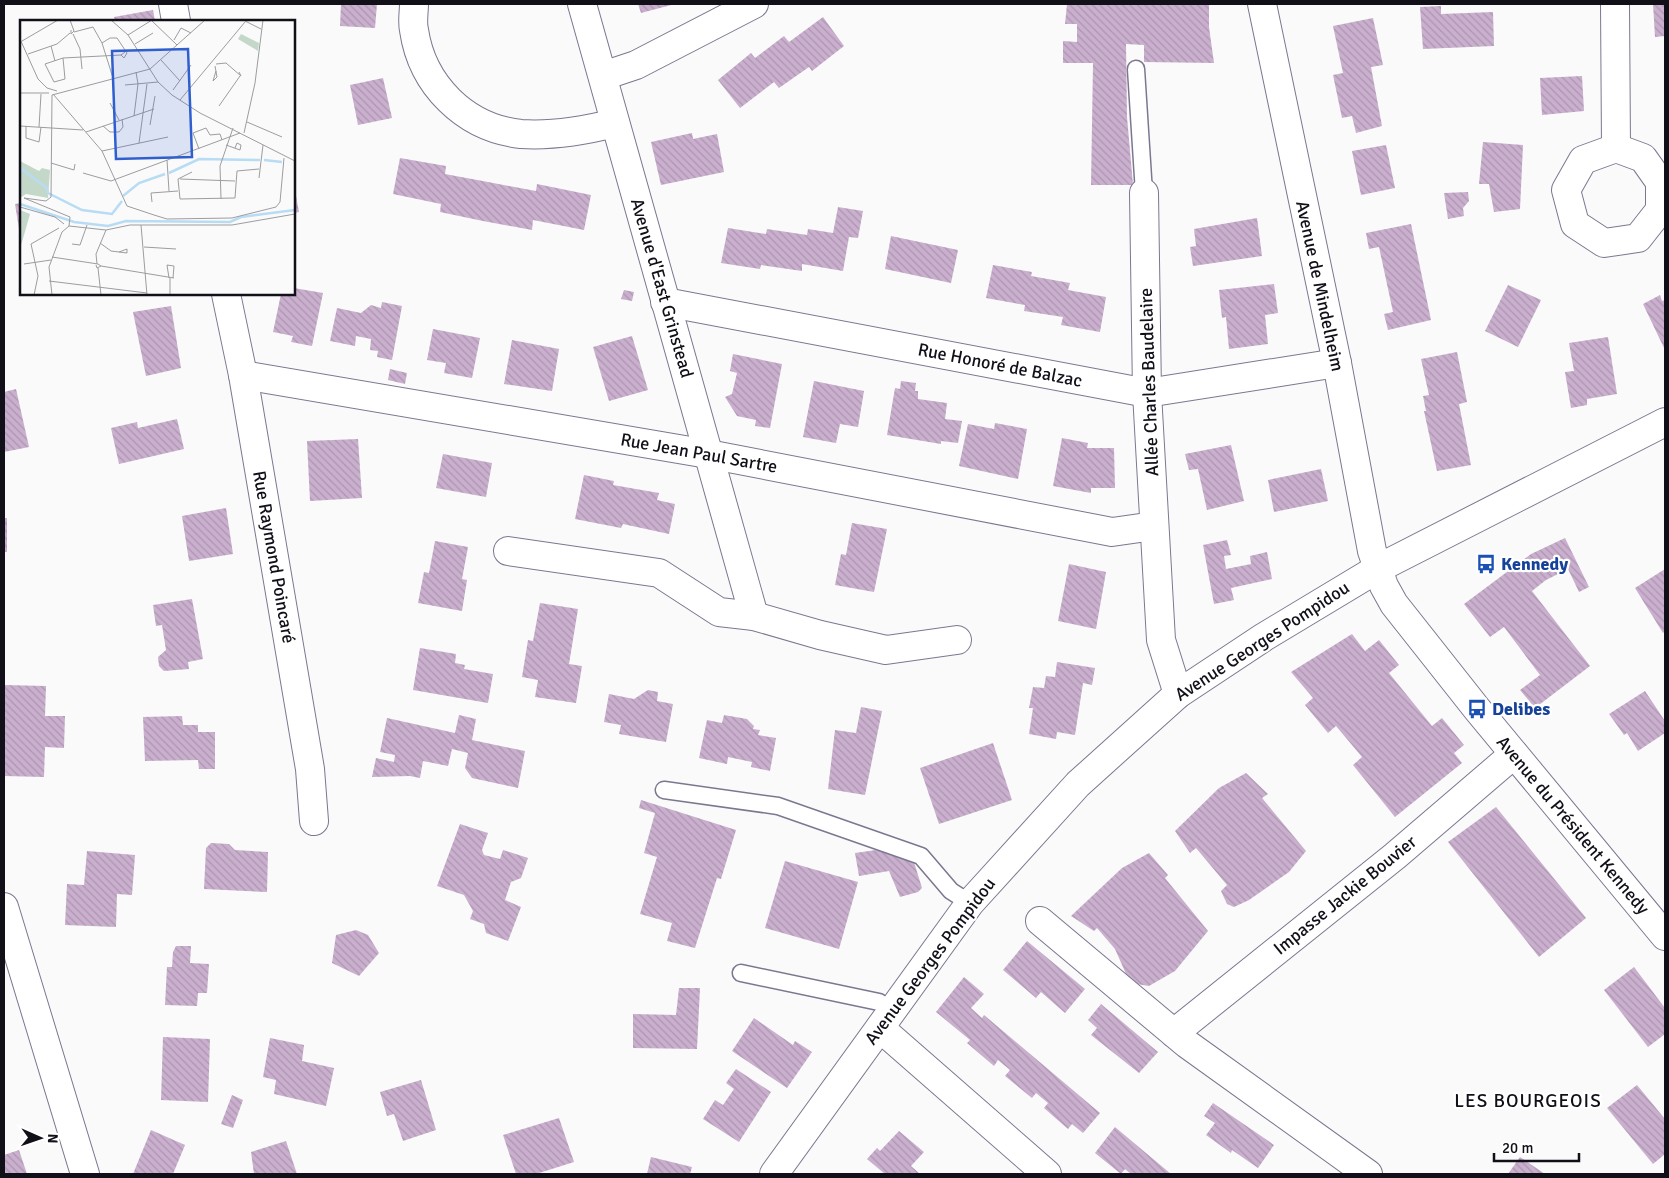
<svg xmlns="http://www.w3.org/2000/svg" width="1669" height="1178" font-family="Signika,sans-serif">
	<defs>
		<pattern id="building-back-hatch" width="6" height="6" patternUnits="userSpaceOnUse" patternTransform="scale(1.25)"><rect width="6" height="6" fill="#cab0ce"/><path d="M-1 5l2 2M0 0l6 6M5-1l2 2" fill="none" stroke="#ac96b0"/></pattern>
	</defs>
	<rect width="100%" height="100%" fill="#fafafa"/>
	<g fill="url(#building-back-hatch)">
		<polygon points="341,4 377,4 375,28 340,26"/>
		<polygon points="638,4 675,4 641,13"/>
		<polygon points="1067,4 1209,4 1209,27 1214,63 1144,62 1144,45 1126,44 1127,117 1133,185 1091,185 1093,63 1063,63 1063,41 1077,42 1077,24 1065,24"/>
		<polygon points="1653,4 1665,4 1665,36 1655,37"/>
		<polygon points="1441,6 1441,14 1493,12 1494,46 1423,49 1420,7"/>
		<polygon points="153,10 155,21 115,21 114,17"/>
		<polygon points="823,17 844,46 812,71 809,67 779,88 774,82 740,108 718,80 751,53 755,58 784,36 789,42"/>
		<polygon points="1373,18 1383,65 1371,67 1382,126 1356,133 1352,116 1342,118 1333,75 1343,73 1333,26"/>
		<polygon points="1582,76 1584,111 1542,115 1540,78"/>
		<polygon points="383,78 392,118 358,125 350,85"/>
		<polygon points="692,133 693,139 717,134 724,172 661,185 651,142"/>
		<polygon points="1483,142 1523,145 1520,209 1494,212 1489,184 1479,184"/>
		<polygon points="1386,145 1395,188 1361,195 1352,151"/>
		<polygon points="400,158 446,166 445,174 488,182 536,191 537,184 591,195 584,230 533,220 532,230 483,221 440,212 441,204 393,194"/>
		<polygon points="294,185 299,212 294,213"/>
		<polygon points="1468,192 1469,201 1463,208 1464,216 1448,219 1444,193"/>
		<polygon points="21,203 21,235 20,235 15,204"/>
		<polygon points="838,207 863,211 858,238 849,237 843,271 802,264 802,271 761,265 760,269 721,263 728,228 766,234 767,229 807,235 808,229 833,233"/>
		<polygon points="1257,218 1262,256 1193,266 1190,247 1196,246 1194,229"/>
		<polygon points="1411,224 1431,320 1388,330 1384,314 1393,312 1379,247 1369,249 1366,233"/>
		<polygon points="891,236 958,250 951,283 885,269"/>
		<polygon points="993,265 1032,272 1031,276 1070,283 1068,290 1106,297 1100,332 1061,325 1063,317 1024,311 1025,305 986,298"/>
		<polygon points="1274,284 1278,313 1265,315 1268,344 1229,349 1226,317 1222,318 1219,290"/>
		<polygon points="1508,285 1541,300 1518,347 1485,331"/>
		<polygon points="294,288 323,293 312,346 291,342 293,336 273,332 281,294 294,294"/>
		<polygon points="624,290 634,292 632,301 621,299"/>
		<polygon points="1660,295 1662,301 1665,300 1665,350 1643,304"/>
		<polygon points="382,302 402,306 392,360 377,357 378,351 370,350 371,339 356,336 355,346 330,341 337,308 361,313 371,305 381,308"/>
		<polygon points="171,306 181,368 146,376 133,312"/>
		<polygon points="433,329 480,338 472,378 444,373 446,363 427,360"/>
		<polygon points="632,336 648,390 609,401 593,347"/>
		<polygon points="1608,337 1617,394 1587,399 1587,405 1571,408 1565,372 1574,371 1569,343"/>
		<polygon points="512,340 559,349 552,391 504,384"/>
		<polygon points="1457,352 1467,402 1459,404 1471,465 1437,471 1424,411 1426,411 1423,396 1429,395 1421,359"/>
		<polygon points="733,354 782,364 770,428 755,426 756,420 737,416 725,397 732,394 737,373 730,371"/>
		<polygon points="390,369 407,373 405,384 388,380"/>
		<polygon points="814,381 864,391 858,427 840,424 836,443 803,437"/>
		<polygon points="901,381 916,383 915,391 918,391 918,399 947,403 945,419 962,421 958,443 941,441 941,444 887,435 895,388 900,389"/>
		<polygon points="16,389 29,447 4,452 4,392"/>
		<polygon points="177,419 184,449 119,464 111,428 137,422 138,428"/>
		<polygon points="995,423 1027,429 1018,479 959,466 968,424 994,429"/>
		<polygon points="1062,438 1088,443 1087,448 1114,448 1115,488 1091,488 1091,493 1053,486"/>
		<polygon points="358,439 362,498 310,501 307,441"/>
		<polygon points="1231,445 1244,501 1207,510 1198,469 1189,470 1185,454"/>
		<polygon points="443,454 492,463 486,497 436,488"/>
		<polygon points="1321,469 1328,501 1274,512 1268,480"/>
		<polygon points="584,475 614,481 613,485 659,493 657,500 675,504 669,534 623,524 621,528 575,519"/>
		<polygon points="226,508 233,554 189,561 182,516"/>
		<rect x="4" y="518" width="3" height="34"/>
		<polygon points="852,523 887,529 874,592 835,585 841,554 846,555"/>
		<polygon points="1565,538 1589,587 1579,592 1568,569 1546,580 1532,591 1590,666 1535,708 1520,690 1540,675 1504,627 1490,637 1464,604 1531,554"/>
		<polygon points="1227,540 1231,555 1224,556 1226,569 1251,564 1250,556 1267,552 1272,579 1231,588 1234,600 1214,604 1203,545"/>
		<polygon points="435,541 468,547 462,579 467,580 462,611 418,603 424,572 429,573"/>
		<polygon points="1069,564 1106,572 1096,629 1058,621"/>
		<polygon points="1665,569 1665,631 1663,633 1635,588"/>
		<polygon points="192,599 203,659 188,662 189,669 164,671 159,666 158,657 166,650 162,625 156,626 153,605"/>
		<polygon points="540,603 578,609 569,664 582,666 576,703 535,697 538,680 522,677 528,640 533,641"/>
		<polygon points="1352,634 1365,651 1379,640 1399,665 1389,673 1432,726 1442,718 1464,745 1454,753 1462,763 1395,817 1353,765 1362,757 1336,726 1328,733 1305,705 1313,698 1291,672"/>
		<polygon points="420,648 456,654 455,663 465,665 464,669 493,674 488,703 413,690"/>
		<polygon points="1057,662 1095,668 1092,685 1083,683 1075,735 1057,732 1056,739 1029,734 1033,708 1029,708 1033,687 1044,688 1046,676 1055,677"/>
		<polygon points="5,685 46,686 45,716 65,716 64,748 45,747 44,777 4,776"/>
		<polygon points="648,690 658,692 657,701 673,704 666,742 619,734 621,725 604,722 609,694 634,699"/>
		<polygon points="1645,691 1665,721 1665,733 1638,751 1627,733 1624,735 1609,714"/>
		<polygon points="861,707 882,711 865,795 828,789 835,730 856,733"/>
		<polygon points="459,715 476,719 472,740 525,751 518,788 472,778 465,768 468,753 452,749 448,766 423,761 420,778 410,776 372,777 376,758 394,762 395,755 380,752 387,718 455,733"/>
		<polygon points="724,715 747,719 754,726 753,729 760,730 758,735 776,738 770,771 751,767 752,762 728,757 727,764 699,758 707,720 722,723"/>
		<polygon points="182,716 183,725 198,725 198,732 215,732 215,769 199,769 198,760 145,761 143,717"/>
		<polygon points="993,743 1012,800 939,824 920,768"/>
		<polygon points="1246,773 1268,794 1262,798 1306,851 1289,872 1249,900 1234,907 1227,904 1221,891 1227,885 1196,848 1190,853 1175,831 1219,788"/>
		<polygon points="641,800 736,830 721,879 717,878 695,948 667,941 672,923 640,914 657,857 644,853 655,813 639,808"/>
		<polygon points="1496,807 1586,918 1539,957 1448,842"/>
		<polygon points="460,824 488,833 482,850 484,855 500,859 503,850 528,858 521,878 511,882 505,900 521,907 508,941 486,933 484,924 470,919 473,911 464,895 437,886"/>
		<polygon points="211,843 229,844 235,850 268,852 267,892 204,889 206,848"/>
		<polygon points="876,850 914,862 922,888 918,892 900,897 889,871 859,876 855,853"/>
		<polygon points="87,851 135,855 132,895 117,894 116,927 65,925 67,884 84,885"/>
		<polygon points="1149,853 1168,875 1165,878 1208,931 1175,971 1149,986 1130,983 1115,949 1097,928 1094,931 1071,916 1122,868"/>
		<polygon points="785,861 858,882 839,949 765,928"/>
		<polygon points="356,930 368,935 379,953 359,976 332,963 336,935"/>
		<polygon points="1027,941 1085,989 1065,1013 1041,992 1036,998 1003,970"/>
		<polygon points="176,946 191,946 190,963 209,964 207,993 198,993 197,1006 165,1005 167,967 172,967 173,952"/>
		<polygon points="1634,967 1665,1008 1665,1034 1648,1047 1604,990"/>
		<polygon points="964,977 984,994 971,1008 982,1018 984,1015 1100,1113 1083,1133 1072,1124 1068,1129 1044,1108 1048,1103 1036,1093 1032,1098 1005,1076 1010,1070 998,1060 994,1066 967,1043 970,1040 936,1012"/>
		<polygon points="679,988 700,988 697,1049 633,1048 633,1014 676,1015"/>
		<polygon points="1101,1004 1158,1052 1139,1073 1091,1035 1097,1028 1088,1020"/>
		<polygon points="754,1018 793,1045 795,1041 812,1052 787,1088 732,1051"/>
		<polygon points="163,1037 210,1039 208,1102 161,1100"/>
		<polygon points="270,1038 304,1045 302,1061 334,1068 326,1106 274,1094 276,1080 263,1077"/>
		<polygon points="736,1069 771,1092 739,1142 703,1119 715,1100 723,1105 734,1089 726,1083"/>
		<polygon points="421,1080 436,1130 403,1141 394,1114 387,1116 380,1092"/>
		<polygon points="1637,1085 1665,1119 1665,1154 1653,1164 1607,1108"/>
		<polygon points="232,1095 243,1100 233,1128 221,1124"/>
		<polygon points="1213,1103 1274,1145 1258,1168 1232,1150 1231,1153 1206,1135 1215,1123 1204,1116"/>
		<polygon points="559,1118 574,1162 536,1174 516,1174 503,1135"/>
		<polygon points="1115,1127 1171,1174 1131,1174 1125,1169 1121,1174 1095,1153"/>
		<polygon points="151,1130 185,1145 173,1174 133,1174"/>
		<polygon points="899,1131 924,1152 911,1166 920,1174 885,1174 867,1159 877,1148 880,1151"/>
		<polygon points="286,1141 297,1174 254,1174 251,1152"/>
		<polygon points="19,1150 27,1174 4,1174 4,1155"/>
		<polygon points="651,1157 692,1167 690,1174 647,1174"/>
		<polygon points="1520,1157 1545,1174 1508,1174"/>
	</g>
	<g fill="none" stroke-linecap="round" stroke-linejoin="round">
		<defs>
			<g id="service">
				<polyline points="1136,69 1144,193"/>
				<polyline points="664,790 778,806 921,856 951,891 970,903"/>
				<polyline points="741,973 879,1002 892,1011"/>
			</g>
			<g id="minor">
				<polyline points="173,4 176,21"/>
				<path d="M414,4C414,12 412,22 414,30C422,85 465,128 521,134C550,136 587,130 615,123"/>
				<polyline points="582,4 754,616"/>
				<polyline points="1262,4 1337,363 1372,551 1384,586 1394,604 1477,709 1665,936"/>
				<polyline points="1615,4 1616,148"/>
				<polyline points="603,76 636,65 754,4"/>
				<polyline points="1144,193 1147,393 1161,640 1178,694"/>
				<polyline points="1660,210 1660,182 1643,158 1616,148 1583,160 1566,190 1575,224 1604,243 1638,238 1660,210 1665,209"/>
				<polyline points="226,294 243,375 310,769 314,821"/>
				<polyline points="665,302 1147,393 1337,363"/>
				<polyline points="243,375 708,454 1112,532 1154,526"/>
				<polyline points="508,551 659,573 719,612 754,616 820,635 886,650 957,640"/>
				<polyline points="4,907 85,1174"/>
				<polyline points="1040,921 1187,1044 1368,1174"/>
				<polyline points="880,1028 1047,1174"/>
				<polyline points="1174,1033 1395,856 1514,754"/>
			</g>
			<polyline id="secondary" points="774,1174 970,903 1078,784 1178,694 1264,637 1377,569 1665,422"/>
		</defs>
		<use href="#service" stroke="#7c7790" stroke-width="19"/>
		<use href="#minor" stroke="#7c7790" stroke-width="30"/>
		<use href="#secondary" stroke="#7c7790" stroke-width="30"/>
		<use href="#service" stroke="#fff" stroke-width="16"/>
		<use href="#minor" stroke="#fff" stroke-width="28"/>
		<use href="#secondary" stroke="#fff" stroke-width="28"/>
	</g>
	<defs>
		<symbol id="bus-bare" viewBox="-9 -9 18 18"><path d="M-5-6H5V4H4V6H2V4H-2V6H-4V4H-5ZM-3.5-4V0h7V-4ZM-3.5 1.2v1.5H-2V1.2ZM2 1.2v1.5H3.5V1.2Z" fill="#1a4fb4" stroke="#fff" stroke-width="2.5" paint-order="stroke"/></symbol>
	</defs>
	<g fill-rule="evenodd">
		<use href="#bus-bare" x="1472" y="550" width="28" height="28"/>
		<use href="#bus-bare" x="1463" y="695" width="28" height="28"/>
	</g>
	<g text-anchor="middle" stroke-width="4.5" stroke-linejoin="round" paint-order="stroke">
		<g font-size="18" fill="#110f18" stroke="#fff">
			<text transform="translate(1320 286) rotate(78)" y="6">Avenue de Mindelheim</text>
			<text transform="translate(662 288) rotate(74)" y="6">Avenue d'East Grinstead</text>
			<text transform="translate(1000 365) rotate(11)" y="6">Rue Honoré de Balzac</text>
			<text transform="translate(1149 382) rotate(-92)" y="6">Allée Charles Baudelaire</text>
			<text transform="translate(699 453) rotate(10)" y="6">Rue Jean Paul Sartre</text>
			<text transform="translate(274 557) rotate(80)" y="6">Rue Raymond Poincaré</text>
			<text transform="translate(1262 641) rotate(-33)" y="6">Avenue Georges Pompidou</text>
			<text transform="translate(1573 825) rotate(50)" y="6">Avenue du Président Kennedy</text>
			<text transform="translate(1345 895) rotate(-39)" y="6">Impasse Jackie Bouvier</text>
			<text transform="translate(930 961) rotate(-53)" y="6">Avenue Georges Pompidou</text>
		</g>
		<g font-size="18" font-weight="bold" fill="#164399" stroke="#fff" text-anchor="start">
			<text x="1501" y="570">Kennedy</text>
			<text x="1492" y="715">Delibes</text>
		</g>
		<g font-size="19" letter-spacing="1" fill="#110f18" stroke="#fff">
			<text x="1528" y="1107">LES BOURGEOIS</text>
		</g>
	</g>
	<g transform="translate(20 20)">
		<rect width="275" height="275" fill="#fafafa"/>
		<path d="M221,14L239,23L238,31L218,19ZM0,141L19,151L22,148L30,150L28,178L6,174L0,178Z" fill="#c3d8c8"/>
		<path d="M0,190L10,194L0,229Z" fill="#c3d8c8"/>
		<path fill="none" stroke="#b7dcf3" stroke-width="2.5" d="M244,140L262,142M0,148L27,168L28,173L62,190L92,194L102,181M149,153L179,139L240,140M103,176L119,163L145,154M0,184L54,202L88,206L106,201L210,202L221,197L275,190"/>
		<path fill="none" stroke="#9d9ca0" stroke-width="1" d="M50,0L54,11L51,14V10M91,0L108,15L138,62L152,75L180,93L275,141M131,0L157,25M225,1L241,9M54,12L73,7L82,23L93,58M53,14L60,29L62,49M108,15L132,0M0,19L18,59L27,68L37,71M154,20L161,8L171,13M2,21L38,0M82,23L90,18H97L107,33L104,38L101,35L105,32M115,24L133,13M31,26L35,41M8,34L37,24L50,13M43,38L45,59L34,62L25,44L43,38L101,35M141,40L160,61M196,44L206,43L221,56L219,52M195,46L197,57L193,61L196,51M105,65L138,62M153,70L171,45M0,73H29M33,74L82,131L107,186L134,195L147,199L212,198L256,187L260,182L264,138M32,75L31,177L26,181L4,178L50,197L49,206L42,212M32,75L130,49L185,0M160,80L225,2M90,83L99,100M199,86L220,56M114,96L118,64L116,52M227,102L262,117M130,105L135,76M0,106L63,110M6,106V118L19,122L21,107M83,106L90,112H99L103,107L102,99M19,107L21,74M66,112L134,89M224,113L235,63L243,0M119,123L127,64M206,125L220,130L221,125L217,123L215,128M179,129L173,113L186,108L190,115L200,114L202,120M82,131L148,117M147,140L149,171M31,143L54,150L55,144M172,152L158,159L160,179L215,178L217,151L239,149M63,153L91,161L220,113M239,158L243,125M160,159L215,161M201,179L200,146L213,108M132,182L131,173L158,171M0,187L35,197L44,204M121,205L127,275M49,206L86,210L110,205H212L275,194M80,223L91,231L107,233V229L99,232M52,224L60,225L67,205M124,227L156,229M32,237L78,244L81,246L77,248L76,245M4,244L31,240M77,244L76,234L86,210M81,246L154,258M78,248L81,275M149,258L147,245L154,246L153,258M29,261L127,273M14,275L18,256L11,224L39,208M32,275L29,247L42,212M150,275V258"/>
		<path fill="#2f5fce" fill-opacity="0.15" stroke="#2f5fce" stroke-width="2.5" d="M168,29L172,137L96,139L92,31Z"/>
		<rect width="275" height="275" fill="none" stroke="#110f18" stroke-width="2.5"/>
	</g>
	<rect width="1669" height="1178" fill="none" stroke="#110f18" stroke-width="10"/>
	<g transform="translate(40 1138) rotate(92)" stroke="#ffffff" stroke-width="4" paint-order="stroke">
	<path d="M0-4L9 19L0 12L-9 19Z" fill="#110f18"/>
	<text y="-8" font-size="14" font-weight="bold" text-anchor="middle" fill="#110f18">N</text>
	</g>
	<path d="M1494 1153v8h85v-8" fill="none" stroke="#110f18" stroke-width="2.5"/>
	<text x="1502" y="1153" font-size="15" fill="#110f18" stroke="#ffffff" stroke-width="4" paint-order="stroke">20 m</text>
</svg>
